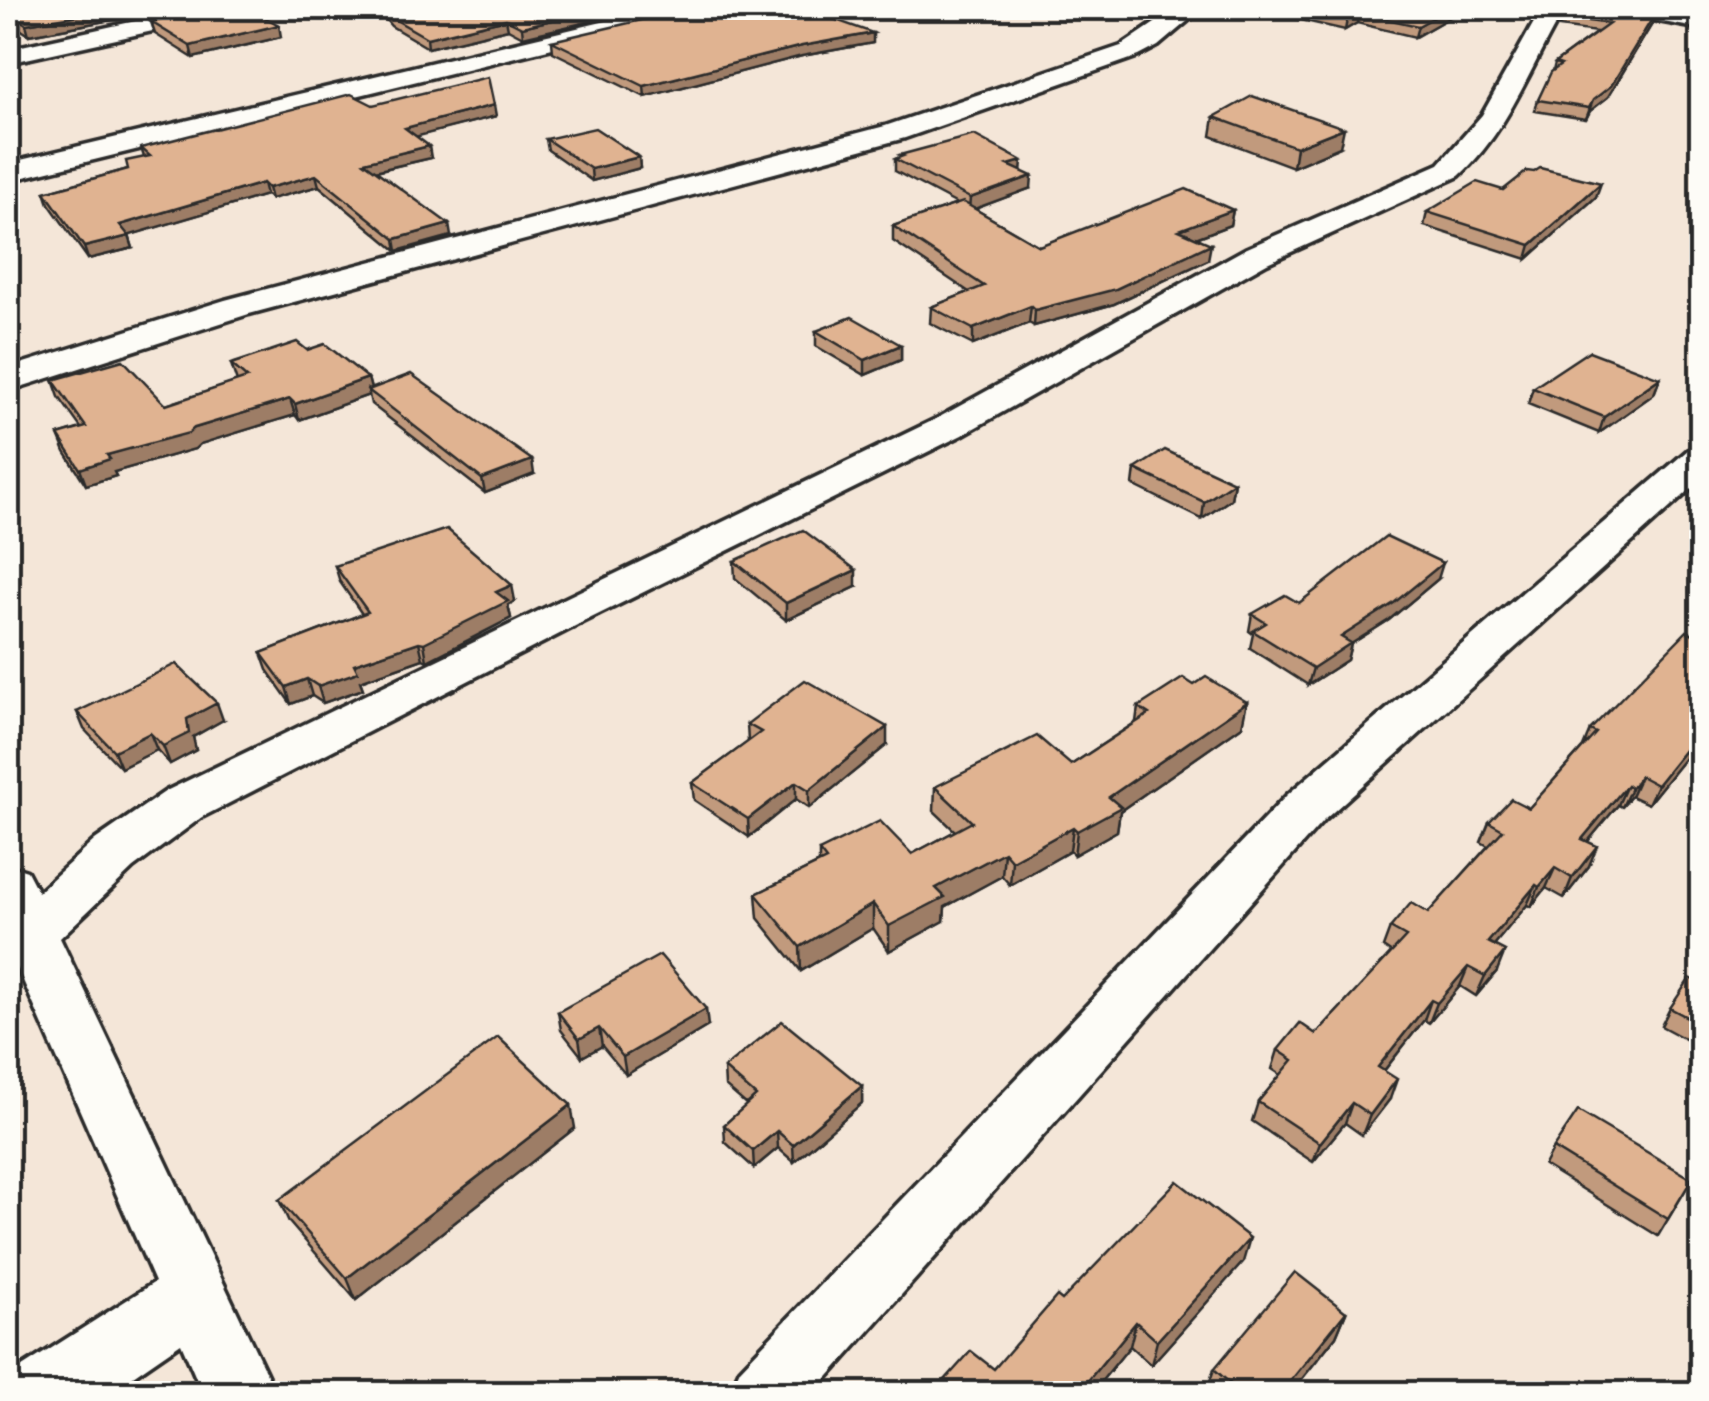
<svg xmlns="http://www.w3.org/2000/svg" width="1709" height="1401" font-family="'Shantell Sans',sans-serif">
	<rect width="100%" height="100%" fill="#f4e6d8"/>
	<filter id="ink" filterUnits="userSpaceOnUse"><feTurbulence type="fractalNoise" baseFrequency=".01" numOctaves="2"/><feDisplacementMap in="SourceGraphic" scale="20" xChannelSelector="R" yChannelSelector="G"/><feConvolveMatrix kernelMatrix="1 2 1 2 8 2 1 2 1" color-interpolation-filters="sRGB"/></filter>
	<g filter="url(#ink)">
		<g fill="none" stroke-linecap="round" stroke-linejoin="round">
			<defs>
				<g id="minor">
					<polygon points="195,8 237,8 225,15 8,63 8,49"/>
					<polygon points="661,8 700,8 696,13 8,181 8,163"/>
					<polygon points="1177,8 1203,8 1158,46 1139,56 905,138 249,314 8,391 8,368 225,300 885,126 1121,46"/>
					<path d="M1542,8H1565C1530,66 1510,129 1459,176L1267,263L962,435L583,622L202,817L133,868L60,938L276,1394H203L181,1343L107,1394H8L19,1369L155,1282L15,962L8,963V865L27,871L38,892L95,840L166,791L936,419L1245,249L1439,164L1482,115Z"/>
					<polygon points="1613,8 1661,8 1702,15 1702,29 1625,15"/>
					<polygon points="1702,446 1702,479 1323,821 813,1394 729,1394 740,1369 1287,795 1688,450"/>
				</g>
			</defs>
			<use href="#minor" stroke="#2b2b2b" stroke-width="7"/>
			<use href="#minor" fill="#fdfcf7" fill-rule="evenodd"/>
		</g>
		<g fill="#c19a7d" stroke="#2b2b2b" stroke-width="2.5">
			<polygon points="8,8 177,8 29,35 8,21"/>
			<polygon points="376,8 647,8 523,37 508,29 428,48 391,26"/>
			<polygon points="1294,8 1466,8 1415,37 1357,23 1345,30 1292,18"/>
			<polygon points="1562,17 1652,24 1608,97 1590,111 1586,119 1535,111 1538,100 1553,71 1555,63 1597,32 1559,27"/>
			<polygon points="151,22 281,37 193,58 155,34"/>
			<polygon points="552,41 873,43 802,56 645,97 553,52"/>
			<polygon points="373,105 496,116 416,136 431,158 376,171 451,236 397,251 319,186 271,199 266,195 129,235 133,248 88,259 49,204 45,192 128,169 144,157 141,148"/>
			<polygon points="1214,117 1340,147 1293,167 1211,136"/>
			<polygon points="546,139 639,157 640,168 592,181 548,150"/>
			<polygon points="900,155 1022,171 1031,188 975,209 1039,246 1233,210 1230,225 1196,238 1208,260 1114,304 1034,326 1029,323 973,345 930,323 931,307 969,292 893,241 893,226 957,204 895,171 895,159 900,157"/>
			<polygon points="1503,190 1596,197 1527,259 1424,226 1427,212"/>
			<polygon points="816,331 901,345 901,360 865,375 816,346"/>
			<polygon points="307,350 368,378 371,389 534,474 485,493 371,404 369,395 299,420 295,415 200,444 195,449 114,472 116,476 86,485 65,452 58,435 81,428 59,397 53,380 166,405 237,382 231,364"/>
			<polygon points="1660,378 1654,394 1599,433 1528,404 1533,388"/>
			<polygon points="1135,469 1234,482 1231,499 1202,519 1133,485"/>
			<polygon points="734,561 856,587 786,620 735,578"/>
			<polygon points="335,566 515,601 508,605 511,618 427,661 423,659 360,681 363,689 323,703 312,696 291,704 267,670 261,653 362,614 340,582"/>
			<polygon points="1438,579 1389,620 1351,644 1347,660 1308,685 1250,648 1253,634 1249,631 1252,614 1299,603"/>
			<polygon points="1138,707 1242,726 1120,811 1117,831 1074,855 1070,851 1010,885 1002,876 945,907 944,921 889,951 873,928 801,971 758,918 756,894 819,863 819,851 912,854 955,831 934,811 935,787 1071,765 1136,722"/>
			<polygon points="77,712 223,720 193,737 196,750 170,764 157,750 121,768 84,729"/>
			<polygon points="747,724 887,745 809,808 796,799 749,837 694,800 692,783 748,742"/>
			<polygon points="1590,730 1702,737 1648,804 1631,796 1622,807 1618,805 1588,841 1589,866 1564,898 1546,888 1531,907 1527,905 1494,945 1497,971 1476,996 1460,986 1429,1023 1424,1020 1384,1071 1390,1099 1362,1135 1345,1123 1313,1162 1252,1121 1258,1102 1281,1075 1272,1069 1278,1050 1316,1034 1392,953 1383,947 1390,928 1428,913 1488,846 1481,842 1489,822 1529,808 1583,747"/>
			<polygon points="1702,984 1702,1048 1661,1026 1670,1008"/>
			<polygon points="558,1012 708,1026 626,1075 602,1046 582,1057 561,1030"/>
			<polygon points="724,1068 862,1086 862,1103 794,1162 778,1148 754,1168 725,1142 724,1125 747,1105 725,1086"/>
			<polygon points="575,1128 356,1300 289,1222 279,1200"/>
			<polygon points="1553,1148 1692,1179 1658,1236 1544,1165"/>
			<polygon points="1243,1262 1151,1365 1130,1346 1091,1394 936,1394 936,1390 994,1369 1062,1300"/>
			<polygon points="1346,1312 1336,1336 1290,1394 1206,1393 1214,1369"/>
		</g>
		<g fill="#9d7d66" stroke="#2b2b2b" stroke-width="2.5">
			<polygon points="120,8 177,8 29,35 26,24"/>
			<polygon points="604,8 647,8 523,37 522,27"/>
			<polygon points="1451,8 1466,8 1415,37 1418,26"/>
			<polygon points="1359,13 1357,23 1345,30 1347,20"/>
			<polygon points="1655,14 1652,24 1608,97 1590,111 1586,119 1593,100"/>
			<polygon points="506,19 508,29 428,48 427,38"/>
			<polygon points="279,25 281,37 193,58 190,46"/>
			<polygon points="873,33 873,43 802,56 645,97 644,86 802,46"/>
			<polygon points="494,105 496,116 407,139 405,128"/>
			<polygon points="1344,128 1340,147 1293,167 1296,147"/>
			<polygon points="429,146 431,158 366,173 364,162"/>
			<polygon points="639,157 640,168 592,181 591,169"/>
			<polygon points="1022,161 1021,173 1008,165"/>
			<polygon points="316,175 319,186 271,199 268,188"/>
			<polygon points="1032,176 1031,188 969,211 970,198"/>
			<polygon points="263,183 266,195 124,237 120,225"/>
			<polygon points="1601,183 1596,197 1527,259 1531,245"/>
			<polygon points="1233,210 1230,225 1177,245 1179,230"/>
			<polygon points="449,224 451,236 397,251 395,239"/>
			<polygon points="129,236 133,248 88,259 84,247"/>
			<polygon points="1211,244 1208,260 1114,304 1034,326 1035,310"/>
			<polygon points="1031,306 1029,323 973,345 973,329"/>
			<polygon points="901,345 901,360 865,375 865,360"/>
			<polygon points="368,378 372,393 368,390 369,395 299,420 295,404"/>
			<polygon points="1660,378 1654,394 1599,433 1604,417"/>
			<polygon points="290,399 295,415 200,444 195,449 114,472 116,476 86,485 80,469 107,455"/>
			<polygon points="532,460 534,474 485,493 482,479"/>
			<polygon points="1234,482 1231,499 1202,519 1204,502"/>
			<polygon points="1443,563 1438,579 1389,620 1351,644 1347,660 1308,685 1313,668 1341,637"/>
			<polygon points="856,570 856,587 786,620 786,603"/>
			<polygon points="512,585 515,601 508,605 511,618 427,661 424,643 496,592"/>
			<polygon points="419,642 423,659 360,681 363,689 323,703 318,686 354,664"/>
			<polygon points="307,679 312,696 291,704 286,687"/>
			<polygon points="1247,702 1242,726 1120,811 1117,831 1074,855 1077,831 1109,797"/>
			<polygon points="217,703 223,720 193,737 196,750 170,764 163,746 187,719"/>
			<polygon points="887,727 887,745 809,808 809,790"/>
			<polygon points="1702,729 1702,737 1648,804 1657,785"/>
			<polygon points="150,733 157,750 121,768 114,751"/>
			<polygon points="1640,776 1631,796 1622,807 1631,788"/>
			<polygon points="796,782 796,799 749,837 748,819"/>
			<polygon points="1627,785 1618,805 1574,858 1582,839"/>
			<polygon points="1073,827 1070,851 1010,885 1012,861"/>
			<polygon points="1597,846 1589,866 1564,898 1572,878"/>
			<polygon points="1004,852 1002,876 945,907 944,921 889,951 889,926 936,888"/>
			<polygon points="1555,868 1546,888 1531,907 1539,887"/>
			<polygon points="1536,885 1527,905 1480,962 1488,942"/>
			<polygon points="873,904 873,928 801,971 800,947"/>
			<polygon points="1505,951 1497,971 1476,996 1485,976"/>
			<polygon points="1468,967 1460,986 1429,1023 1437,1003"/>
			<polygon points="1431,1000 1424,1020 1371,1087 1378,1067"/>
			<polygon points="706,1009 708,1026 626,1075 623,1057"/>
			<polygon points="599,1028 602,1046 582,1057 579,1039"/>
			<polygon points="1397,1079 1390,1099 1362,1135 1370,1115"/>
			<polygon points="862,1086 862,1103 794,1162 793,1145"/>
			<polygon points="1352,1103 1345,1123 1313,1162 1320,1143"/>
			<polygon points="571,1105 575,1128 356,1300 347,1278"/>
			<polygon points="777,1131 778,1148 754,1168 753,1151"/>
			<polygon points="1250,1238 1243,1262 1151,1365 1157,1341"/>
			<polygon points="1346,1312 1336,1336 1290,1394 1280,1394"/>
			<polygon points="1136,1322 1130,1346 1091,1394 1077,1394"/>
		</g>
		<g fill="#e0b391" stroke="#2b2b2b" stroke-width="2.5">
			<polygon points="8,8 120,8 26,24 8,13"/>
			<polygon points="220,8 247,8 279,25 190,46 151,22"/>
			<polygon points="382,8 604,8 522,27 506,19 427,38 389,16"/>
			<polygon points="693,8 802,8 873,33 802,46 644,86 552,41"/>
			<polygon points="1294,8 1451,8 1418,26 1359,13 1347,20"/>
			<polygon points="1567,8 1625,8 1655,14 1611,86 1593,100 1589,108 1538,100 1551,72 1561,65 1555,63 1609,24 1562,17"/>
			<polygon points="488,77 494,105 405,128 429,146 364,162 449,224 395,239 316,175 268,188 263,183 120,225 129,236 84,247 45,192 128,169 126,161 150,156 141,148 351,94 373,105"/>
			<polygon points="1252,96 1344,128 1296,147 1214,117"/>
			<polygon points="595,128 639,157 591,169 546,139"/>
			<polygon points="974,135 1022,161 1008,165 1032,176 970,198 895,159 903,156 900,155"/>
			<polygon points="1540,168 1601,183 1531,245 1427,212 1477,182 1503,190 1527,171 1534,172"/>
			<polygon points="1186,189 1233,210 1179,230 1211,244 1116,289 1035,310 1031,306 973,329 931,307 984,286 893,226 963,202 1039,246"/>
			<polygon points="852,317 901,345 865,360 816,331"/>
			<polygon points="297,342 307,350 325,344 368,378 295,404 290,399 194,428 189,433 107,455 110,459 80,469 58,435 86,427 53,380 123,360 166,405 247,378 231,364"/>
			<polygon points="1589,351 1660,378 1604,417 1533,388"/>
			<polygon points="411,374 532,460 482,479 368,390"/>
			<polygon points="1165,450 1234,482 1204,502 1135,469"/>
			<polygon points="447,529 512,585 496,592 508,601 424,643 419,642 354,664 358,672 318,686 307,679 286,687 261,653 368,612 335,566"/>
			<polygon points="803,530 856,570 786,603 734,561"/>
			<polygon points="1386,536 1443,563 1394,603 1341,637 1351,643 1313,668 1253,631 1266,623 1252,614 1285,595 1299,603"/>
			<polygon points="1687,631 1702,638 1702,729 1657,785 1640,776 1631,788 1627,785 1582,839 1597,846 1572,878 1555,868 1539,887 1536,885 1488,942 1505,951 1485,976 1468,967 1437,1003 1431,1000 1378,1067 1397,1079 1370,1115 1352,1103 1320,1143 1258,1102 1293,1060 1278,1050 1300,1023 1316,1034 1406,937 1390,928 1411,903 1428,913 1503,830 1489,822 1511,799 1529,808 1596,733 1590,730"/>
			<polygon points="176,664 217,703 187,719 189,733 163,746 150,733 114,751 77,712"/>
			<polygon points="1206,677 1247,702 1109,797 1121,807 1077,831 1073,827 1012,861 1004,852 936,888 945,897 889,926 873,904 800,947 756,894 826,860 819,851 880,821 912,854 972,822 935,787 1037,736 1071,765 1149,714 1138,707 1183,678 1194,685"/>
			<polygon points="805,680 887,727 809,790 796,782 748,819 692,783 761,732 747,724"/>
			<polygon points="660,955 706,1009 623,1057 599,1028 579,1039 558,1012"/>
			<polygon points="1690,978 1702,984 1702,1025 1670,1008"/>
			<polygon points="782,1021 862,1086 793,1145 777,1131 753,1151 724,1125 756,1096 724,1068"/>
			<polygon points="498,1037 571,1105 347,1278 279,1200"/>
			<polygon points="1578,1111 1692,1179 1668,1219 1553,1148"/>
			<polygon points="1177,1181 1250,1238 1157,1341 1136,1322 1077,1394 940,1394 936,1390 971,1351 994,1369 1057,1296 1062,1300"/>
			<polygon points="1295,1272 1346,1312 1280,1394 1242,1394 1214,1369"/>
		</g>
	</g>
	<rect width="1709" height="1401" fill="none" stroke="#fdfcf7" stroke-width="40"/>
	<rect x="20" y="20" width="1669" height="1361" fill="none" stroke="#2b2b2b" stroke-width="4" filter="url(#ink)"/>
</svg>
